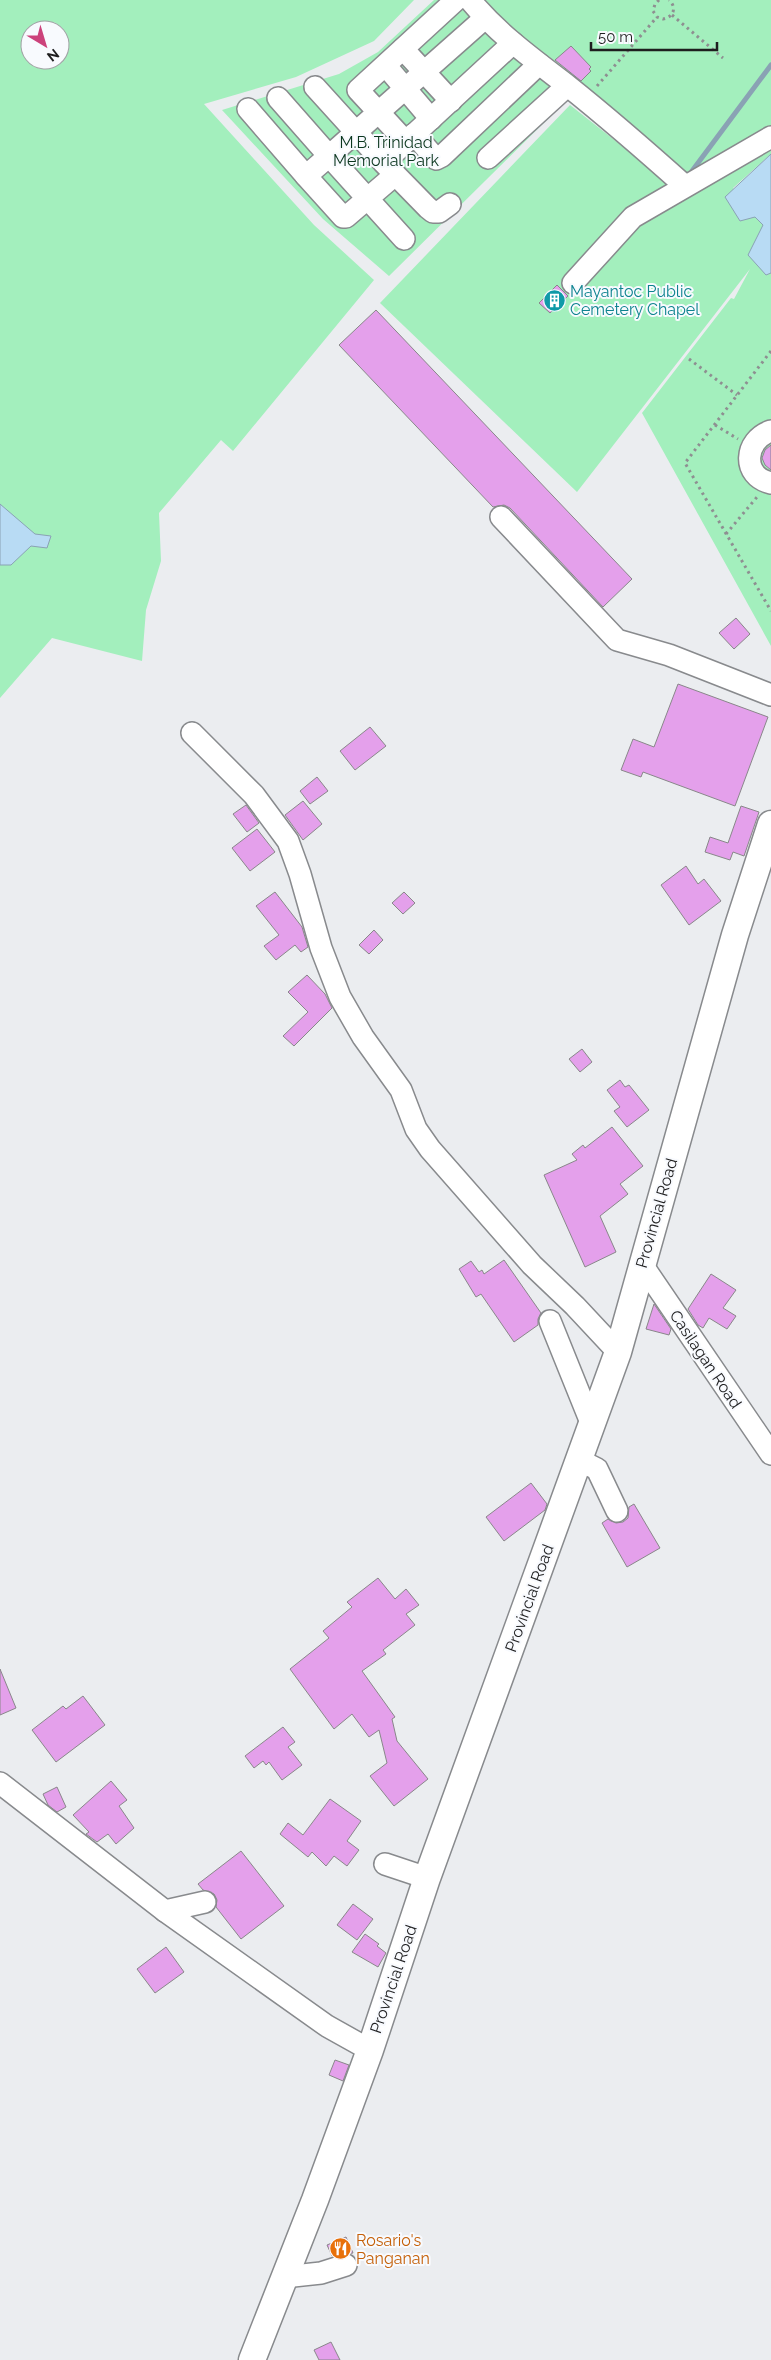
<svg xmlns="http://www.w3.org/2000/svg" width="771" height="2360" font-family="Raleway,sans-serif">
	<rect width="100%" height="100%" fill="#ebedf0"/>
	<g fill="#a3efbd" fill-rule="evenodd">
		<path d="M0,0H414L374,41L296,77L204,104L314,225L374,280L233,451L221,440L159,513L161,561L146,610L142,661L52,638L0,698ZM30,30H60V60H30Z"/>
		<polygon points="434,0 771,0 771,154 733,188 763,225 766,274 771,273 771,646 642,413 731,298 734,299 750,269 577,492 380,303 570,105 669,183 672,182 567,100 389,276 323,219 222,110 339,74 378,52"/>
	</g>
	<g fill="#b8dbf4" stroke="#8aa2b4">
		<polygon points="771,154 771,273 766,275 748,255 763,225 755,217 740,221 725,197"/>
		<polygon points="0,504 35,534 51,536 47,548 31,546 11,565 0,565"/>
	</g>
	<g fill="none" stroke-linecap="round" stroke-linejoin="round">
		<polyline stroke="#8aa2b4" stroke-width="5" points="692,171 771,65"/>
	</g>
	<g fill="#e4a0eb" stroke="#89878a">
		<polygon points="571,46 591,67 589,69 591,71 581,81 555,60"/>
		<polygon points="557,285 568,296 550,313 539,303"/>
		<polygon points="376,310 632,579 603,607 510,508 504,505 493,507 339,345"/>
		<polygon points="771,445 771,470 765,465 762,458 765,450"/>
		<polygon points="736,618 750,634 734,649 719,633"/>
		<polygon points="678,684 768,717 735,806 643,772 641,777 621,770 633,739 654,747"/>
		<polygon points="370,727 386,746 355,770 340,751"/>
		<polygon points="317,777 328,791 310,804 300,791"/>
		<polygon points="303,801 322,824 303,840 285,815"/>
		<polygon points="246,805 259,823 247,832 233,814"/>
		<polygon points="741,806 759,812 744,856 733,852 730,860 705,852 710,837 728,843"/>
		<polygon points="257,829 275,852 250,871 232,848"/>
		<polygon points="686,866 698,884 704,879 721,901 689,925 661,885"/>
		<polygon points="275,892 302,927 308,947 301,952 295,945 276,960 264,946 279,935 256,906"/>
		<polygon points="404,892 415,903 403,914 392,903"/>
		<polygon points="374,930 383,940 369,954 359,945"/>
		<polygon points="307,975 325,994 332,1008 294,1046 283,1036 308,1012 288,992"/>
		<polygon points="582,1049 592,1062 580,1072 569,1059"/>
		<polygon points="620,1080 625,1087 629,1085 649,1110 627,1127 614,1111 620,1107 607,1090"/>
		<polygon points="612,1127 643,1166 620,1184 628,1194 600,1216 616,1252 585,1267 544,1175 577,1160 572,1154 583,1145 585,1148"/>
		<polygon points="504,1260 541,1313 538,1319 538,1325 514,1342 481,1294 476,1297 459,1269 471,1261 479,1272 482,1270 484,1274"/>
		<polygon points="711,1274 736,1290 723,1308 736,1316 727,1329 709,1318 703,1328 698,1325 688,1309"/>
		<polygon points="654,1304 671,1329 669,1335 646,1329"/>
		<polygon points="531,1483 547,1504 545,1510 504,1541 486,1517"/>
		<polygon points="634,1504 660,1548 627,1567 602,1523 608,1519 616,1523 623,1522 628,1518 629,1507"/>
		<polygon points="378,1578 395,1599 406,1589 419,1605 406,1614 415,1625 383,1650 386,1654 362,1671 395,1717 392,1719 397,1741 428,1779 394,1806 370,1776 387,1763 379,1730 369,1737 352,1714 334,1729 290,1669 329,1638 323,1631 352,1607 347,1602"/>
		<polygon points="0,1669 16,1708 0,1715"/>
		<polygon points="83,1696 105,1725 56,1762 32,1730 63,1706 66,1709"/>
		<polygon points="283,1727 295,1742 288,1747 302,1765 282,1780 269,1762 266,1765 263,1761 254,1768 245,1756"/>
		<polygon points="111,1781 127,1800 119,1806 134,1828 116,1844 108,1834 97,1842 86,1834 89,1832 73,1815"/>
		<polygon points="57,1787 66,1807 57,1812 48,1805 43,1794"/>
		<polygon points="330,1799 361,1821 347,1841 359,1850 347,1866 334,1856 326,1866 312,1852 308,1857 280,1834 288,1823 303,1835"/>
		<polygon points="241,1851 284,1906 241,1939 216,1907 217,1900 214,1894 203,1890 198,1884"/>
		<polygon points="353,1904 373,1919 357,1940 337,1925"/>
		<polygon points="365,1934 379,1944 377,1946 386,1953 378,1967 352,1952"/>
		<polygon points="166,1947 184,1972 155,1993 137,1969"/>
		<polygon points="335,2060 349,2065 343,2081 329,2075"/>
		<polygon points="346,2237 353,2253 332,2256 327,2245"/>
		<polygon points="331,2342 340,2360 319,2360 314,2350"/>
	</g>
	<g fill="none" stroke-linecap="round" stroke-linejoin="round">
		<defs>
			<g id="minor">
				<path d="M470,0C498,34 533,59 568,86C608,118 647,152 685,186"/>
				<polyline points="403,49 451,101"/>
				<polyline points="386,66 431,119"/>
				<polyline points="315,87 383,162 428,208 433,212 439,212 450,204"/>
				<polyline points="278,98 329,156 485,18"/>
				<polyline points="248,109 306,176"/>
				<polyline points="414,134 436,159 442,156 539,64"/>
				<polyline points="406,142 358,90 456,0"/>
				<polyline points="395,152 513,43"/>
				<polyline points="488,158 567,86"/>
				<polyline points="395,175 346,217 343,217 306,176 329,156 404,239"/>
				<polyline points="573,283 633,217 771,137"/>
				<path d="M771,431C744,440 741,476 771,483"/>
				<polyline points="501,517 617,640 669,655 771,695"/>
				<polyline points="192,733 254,795 288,841 300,874 321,948 340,997 363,1037 401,1090 416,1129 430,1149 532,1265 575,1306 618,1352"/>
				<polyline points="641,1263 771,1454"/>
				<polyline points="550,1321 592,1425"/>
				<polyline points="579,1460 597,1469 617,1511"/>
				<polyline points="0,1783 165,1911 327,2026 370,2050"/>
				<polyline points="385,1864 427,1878"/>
				<polyline points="165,1911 205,1902"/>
				<polyline points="284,2277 321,2273 346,2265"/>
			</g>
			<polyline id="major" points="252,2360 315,2200 370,2050 427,1878 618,1352 735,935 771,824"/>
		</defs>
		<use href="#minor" stroke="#888a8d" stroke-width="24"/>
		<use href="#major" stroke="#888a8d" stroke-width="29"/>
		<g stroke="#8e8f91" stroke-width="3" stroke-dasharray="2.5 4" stroke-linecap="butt">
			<path d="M659,0L655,4L653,11L657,17L663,19C674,17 677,7 669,0"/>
			<polyline points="672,15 723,58"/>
			<polyline points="597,86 657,17"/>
			<polyline points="771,351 685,463 771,611"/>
			<polyline points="689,359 737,395"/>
			<polyline points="715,425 738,439"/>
			<polyline points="726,534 757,497"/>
		</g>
		<use href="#minor" stroke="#fff" stroke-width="21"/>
		<use href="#major" stroke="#fff" stroke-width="26"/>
	</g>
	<defs>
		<symbol id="building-disc" viewBox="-11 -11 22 22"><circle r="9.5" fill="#0f9aa8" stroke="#f8fafe"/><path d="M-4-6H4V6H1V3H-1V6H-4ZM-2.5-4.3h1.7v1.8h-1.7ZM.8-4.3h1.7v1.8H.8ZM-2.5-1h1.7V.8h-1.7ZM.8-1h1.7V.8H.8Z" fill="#fff"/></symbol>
		<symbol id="restaurant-disc" viewBox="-11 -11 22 22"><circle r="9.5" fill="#e8710a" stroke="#f8fafe"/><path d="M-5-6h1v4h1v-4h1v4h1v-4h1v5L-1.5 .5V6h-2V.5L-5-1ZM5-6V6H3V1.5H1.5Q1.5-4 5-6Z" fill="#fff"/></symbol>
	</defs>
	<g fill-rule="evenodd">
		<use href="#building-disc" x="542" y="288" width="25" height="25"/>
		<use href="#restaurant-disc" x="328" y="2236" width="25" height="25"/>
	</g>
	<g text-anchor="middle" stroke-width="4" stroke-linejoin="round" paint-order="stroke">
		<g font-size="16" fill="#0b361e" stroke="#f8fafe">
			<text x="386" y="148">M.B. Trinidad<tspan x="386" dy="18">Memorial Park</tspan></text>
		</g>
		<g font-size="16" fill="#0d838f" stroke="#f8fafe" text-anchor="start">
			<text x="570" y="297">Mayantoc Public<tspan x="570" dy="18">Cemetery Chapel</tspan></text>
		</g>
		<g font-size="16" fill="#1e1e1f" stroke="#f8fafe">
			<text transform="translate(656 1213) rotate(-74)" y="6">Provincial Road</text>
			<text transform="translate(706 1359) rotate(56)" y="6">Casilagan Road</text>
			<text transform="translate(529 1598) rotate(-70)" y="6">Provincial Road</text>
			<text transform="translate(393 1979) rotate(-71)" y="6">Provincial Road</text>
		</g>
		<g font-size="16" fill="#c56008" stroke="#f8fafe" text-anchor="start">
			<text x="356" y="2246">Rosario's<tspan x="356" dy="18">Panganan</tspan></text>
		</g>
	</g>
	<g transform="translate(45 45) rotate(142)"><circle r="24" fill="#f8fafe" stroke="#a1a2a5"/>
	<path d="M0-4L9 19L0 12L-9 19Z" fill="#cc427b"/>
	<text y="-8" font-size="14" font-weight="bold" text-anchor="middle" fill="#1e1e1f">N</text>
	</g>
	<path d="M591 42v8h126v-8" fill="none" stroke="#1e1e1f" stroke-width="2.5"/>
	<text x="598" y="42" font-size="15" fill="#1e1e1f" stroke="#f8fafe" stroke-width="4" paint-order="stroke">50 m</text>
</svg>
